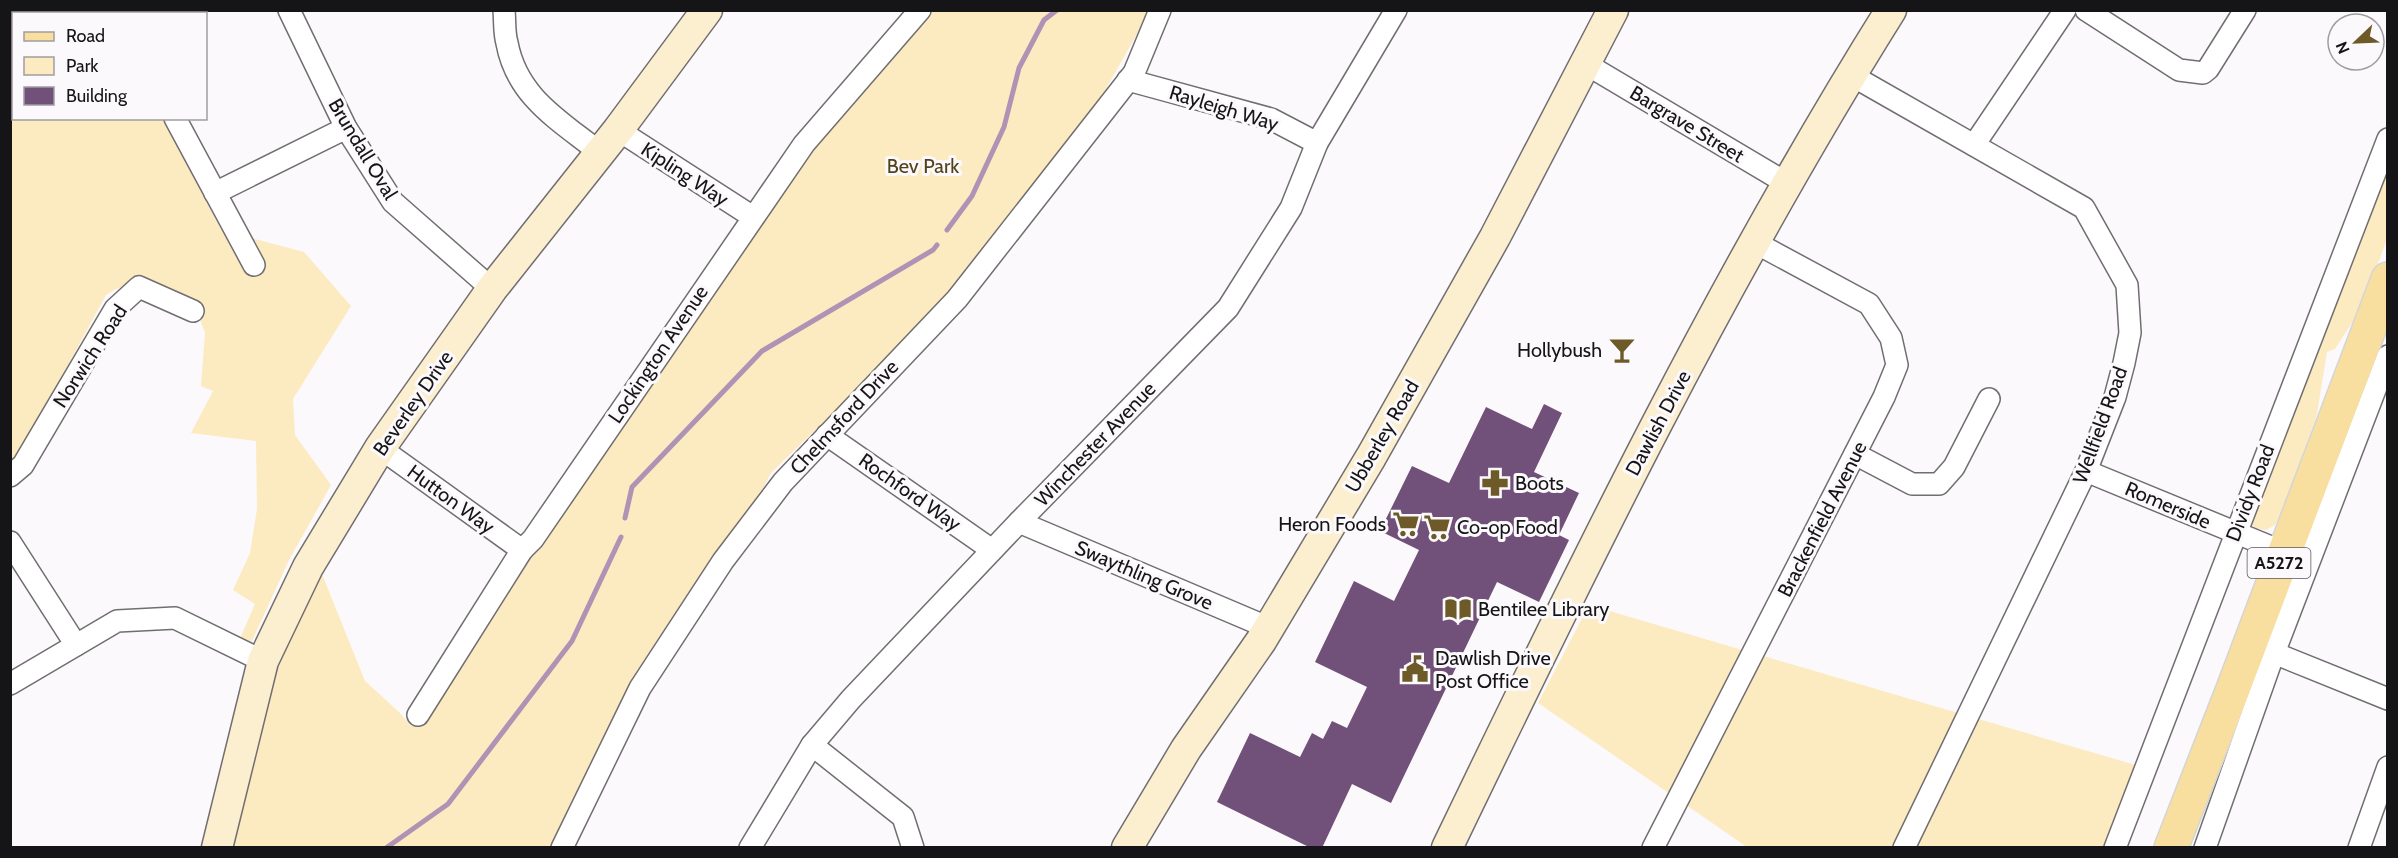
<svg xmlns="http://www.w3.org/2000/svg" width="2398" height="858" font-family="Cabin,sans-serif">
	<rect width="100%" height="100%" fill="#fcf9fd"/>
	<g fill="#fceac0">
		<polygon points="11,11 108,11 110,13 14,14 14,118 164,119 221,230 304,252 351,306 293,399 295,435 331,485 289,560 252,641 239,641 255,604 233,590 250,553 257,509 256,441 191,433 213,391 201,386 205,333 196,309 138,283 116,289 106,295 36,424 11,462"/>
		<polygon points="924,11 1150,11 1103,94 1042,180 928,320 771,473 749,514 687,595 636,672 550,847 226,848 272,663 322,574 365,681 399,712 411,726 424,724 489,616 771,199"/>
		<polygon points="2387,159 2387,239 2363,306 2335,349 2327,352 2317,414 2285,506 2275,525 2266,530 2255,528 2250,522"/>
		<polygon points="1589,605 2139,766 2108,847 1747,847 1538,703"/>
	</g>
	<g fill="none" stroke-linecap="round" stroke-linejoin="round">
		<g stroke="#ae93b5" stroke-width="5">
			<polyline points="947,230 972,196 1004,127 1019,68 1044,20 1057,10"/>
			<polyline points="625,518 632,487 762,351 933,250 937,245"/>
			<polyline points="386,848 448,804 572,641 621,537"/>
		</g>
	</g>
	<polygon fill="#715079" points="1544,404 1562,413 1534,472 1579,493 1559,535 1569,540 1539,602 1497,582 1391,803 1352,784 1322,848 1311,848 1217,802 1250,733 1300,757 1312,733 1323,739 1332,721 1347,728 1367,687 1315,662 1354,581 1394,601 1419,550 1380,531 1412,466 1449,483 1486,407 1532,429"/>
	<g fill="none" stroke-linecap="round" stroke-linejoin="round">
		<defs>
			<g id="street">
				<polyline points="120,10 121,14"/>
				<polyline points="289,10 346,128 393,202 492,289"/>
				<path d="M504,10C505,21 504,33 507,43C517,97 559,120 599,152"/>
				<polyline points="2086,10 2179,70 2203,73 2208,69 2245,10"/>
				<polyline points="1586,64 1788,184"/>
				<polyline points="1851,75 2084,208 2127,285 2130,333 2124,363 2115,397 2086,471 1904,848"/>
				<polyline points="1128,80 1271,119 1317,143"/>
				<polyline points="175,118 254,265"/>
				<polyline points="618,130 753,217"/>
				<polyline points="1974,145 2065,10"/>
				<polyline points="215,193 346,128"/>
				<polyline points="827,435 992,550"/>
				<polyline points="380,448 522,550"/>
				<polyline points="1855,454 1912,484 1939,484 1954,467 1989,399"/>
				<polyline points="2086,471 2283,552"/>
				<polyline points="10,476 23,465 115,309 139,287 193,311"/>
				<polyline points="1019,522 1269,628"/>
				<polyline points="10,542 76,645"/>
				<polyline points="2274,653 2388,699"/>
				<polyline points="10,684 117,621 175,618 263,661"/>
				<polyline points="418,715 522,550 533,539 804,144 920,10"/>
				<polyline points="812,745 903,817 913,848"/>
				<polyline points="562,848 640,688 723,561 783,482 957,299 1134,73 1160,10"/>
				<polyline points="750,848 812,745 851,699 1019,522 1228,308 1291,208 1317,143 1396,10"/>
				<polyline points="1653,848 1884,397 1897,365 1891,338 1869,304 1756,243"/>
				<polyline points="2115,848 2388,139"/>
				<polyline points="2205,848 2274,653 2388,356"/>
				<polyline points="2359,848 2388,767"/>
			</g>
			<g id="secondary">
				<polyline points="217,848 263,661 308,567 380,448 492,289 618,130 707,10"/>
				<polyline points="1127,848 1186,749 1261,641 1371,457 1495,237 1613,10"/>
				<path d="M1447,848C1584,563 1723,278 1891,10"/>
			</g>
			<polyline id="primary" points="2171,848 2233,689 2388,279"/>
		</defs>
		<use href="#street" stroke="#716e71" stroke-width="24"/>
		<use href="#secondary" stroke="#716e71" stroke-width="33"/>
		<use href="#primary" stroke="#d5d5d5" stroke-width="36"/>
		<use href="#street" stroke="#fff" stroke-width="21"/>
		<use href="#secondary" stroke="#fbefd0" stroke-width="30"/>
		<use href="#primary" stroke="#f8dfa0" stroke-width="33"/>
	</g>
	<defs>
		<symbol id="bar-bare" viewBox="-9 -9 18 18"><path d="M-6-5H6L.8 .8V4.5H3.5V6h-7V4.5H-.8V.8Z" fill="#6d5a28" stroke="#fcf9fd" stroke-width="2.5" paint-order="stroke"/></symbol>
		<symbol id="pharmacy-bare" viewBox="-9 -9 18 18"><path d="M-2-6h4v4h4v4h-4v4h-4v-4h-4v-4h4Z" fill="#6d5a28" stroke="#fcf9fd" stroke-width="2.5" paint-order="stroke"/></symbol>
		<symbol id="supermarket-bare" viewBox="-9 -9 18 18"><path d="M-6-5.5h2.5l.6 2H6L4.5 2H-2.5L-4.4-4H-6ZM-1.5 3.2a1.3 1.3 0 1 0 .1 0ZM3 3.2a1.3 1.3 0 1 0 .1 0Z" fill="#6d5a28" stroke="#fcf9fd" stroke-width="2.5" paint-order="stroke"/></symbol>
		<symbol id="library-bare" viewBox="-9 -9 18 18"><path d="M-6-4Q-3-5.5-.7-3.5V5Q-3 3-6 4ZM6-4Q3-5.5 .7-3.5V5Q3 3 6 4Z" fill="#6d5a28" stroke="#fcf9fd" stroke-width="2.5" paint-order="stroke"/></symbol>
		<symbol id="civic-bare" viewBox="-9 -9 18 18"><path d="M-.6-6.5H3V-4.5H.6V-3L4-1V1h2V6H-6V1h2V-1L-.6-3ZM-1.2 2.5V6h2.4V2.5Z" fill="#6d5a28" stroke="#fcf9fd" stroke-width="2.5" paint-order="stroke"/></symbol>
	</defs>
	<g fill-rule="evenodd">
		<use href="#bar-bare" x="1603" y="331" width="38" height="38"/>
		<use href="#pharmacy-bare" x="1476" y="464" width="38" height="38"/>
		<use href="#supermarket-bare" x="1387" y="505" width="38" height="38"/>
		<use href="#supermarket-bare" x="1418" y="508" width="38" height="38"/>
		<use href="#library-bare" x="1439" y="590" width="38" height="38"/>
		<use href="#civic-bare" x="1396" y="650" width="38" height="38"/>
	</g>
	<g text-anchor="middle" stroke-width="6" stroke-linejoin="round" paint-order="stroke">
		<rect fill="#fcf9fd" stroke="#5a595b" stroke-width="1.5" x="2247.5" y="548" width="63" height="30" rx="4.5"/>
		<g font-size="18" font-weight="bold" fill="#151416">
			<text x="2279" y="569">A5272</text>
		</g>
		<g font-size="20" fill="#151416" stroke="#fcf9fd">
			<text transform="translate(1224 108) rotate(17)" y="7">Rayleigh Way</text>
			<text transform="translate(1687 124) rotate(31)" y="7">Bargrave Street</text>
			<text transform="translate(363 149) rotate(59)" y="7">Brundall Oval</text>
			<text transform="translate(685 174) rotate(33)" y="7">Kipling Way</text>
			<text transform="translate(658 354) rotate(-56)" y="7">Lockington Avenue</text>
			<text transform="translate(90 356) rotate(-57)" y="7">Norwich Road</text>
			<text transform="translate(413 403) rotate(-55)" y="7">Beverley Drive</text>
			<text transform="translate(844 417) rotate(-47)" y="7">Chelmsford Drive</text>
			<text transform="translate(1658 423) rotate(-62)" y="7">Dawlish Drive</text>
			<text transform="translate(2100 425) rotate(-70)" y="7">Wellfield Road</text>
			<text transform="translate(1382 436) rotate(-60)" y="7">Ubberley Road</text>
			<text transform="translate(1095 444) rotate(-46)" y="7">Winchester Avenue</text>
			<text transform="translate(910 492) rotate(35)" y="7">Rochford Way</text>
			<text transform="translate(2250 493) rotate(-69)" y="7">Dividy Road</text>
			<text transform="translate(451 499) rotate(36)" y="7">Hutton Way</text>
			<text transform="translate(2168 505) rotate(23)" y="7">Romerside</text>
			<text transform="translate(1822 519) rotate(-63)" y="7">Brackenfield Avenue</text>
			<text transform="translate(1144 575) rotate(23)" y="7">Swaythling Grove</text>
		</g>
		<g font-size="20" fill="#524217" stroke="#fcf9fd">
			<text x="923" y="173">Bev Park</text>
		</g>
		<g font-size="20" fill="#151416" stroke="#fcf9fd" text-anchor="start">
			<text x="1602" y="357" text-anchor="end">Hollybush</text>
			<text x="1515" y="490">Boots</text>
			<text x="1386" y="531" text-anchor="end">Heron Foods</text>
			<text x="1457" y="534">Co-op Food</text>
			<text x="1478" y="616">Bentilee Library</text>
			<text x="1435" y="665">Dawlish Drive<tspan x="1435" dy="23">Post Office</tspan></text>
		</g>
	</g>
	<rect width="2398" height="858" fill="none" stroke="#151416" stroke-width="24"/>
	<rect x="12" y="12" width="195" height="108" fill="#fcf9fd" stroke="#a09da1" stroke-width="1.5"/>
	<rect x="24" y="32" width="30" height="9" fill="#f8dfa0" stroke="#a09da1" stroke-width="1.5"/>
	<text x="66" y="42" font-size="18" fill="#151416">Road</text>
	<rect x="24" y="57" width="30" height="18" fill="#fceac0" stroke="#a09da1" stroke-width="1.5"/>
	<text x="66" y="72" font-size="18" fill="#151416">Park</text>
	<rect x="24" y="87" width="30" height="18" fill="#715079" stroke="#a09da1" stroke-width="1.5"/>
	<text x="66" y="102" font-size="18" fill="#151416">Building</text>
	<g transform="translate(2356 42) rotate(247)"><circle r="28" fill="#fcf9fd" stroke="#a09da1" stroke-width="1.5"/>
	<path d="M0-4.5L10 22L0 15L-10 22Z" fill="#6d5a28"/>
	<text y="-9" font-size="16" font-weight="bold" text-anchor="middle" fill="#151416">N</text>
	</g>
</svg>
